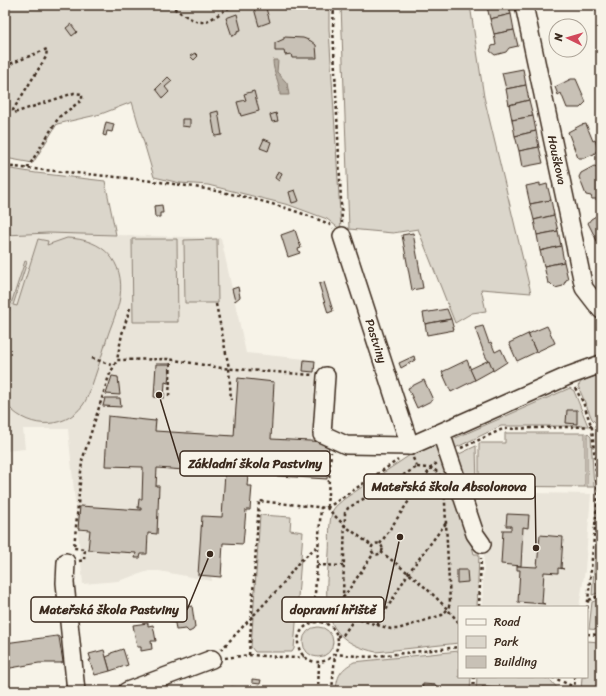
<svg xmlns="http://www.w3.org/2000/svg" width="606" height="696" font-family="Sriracha,sans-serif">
	<rect width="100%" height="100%" fill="#f7f3e8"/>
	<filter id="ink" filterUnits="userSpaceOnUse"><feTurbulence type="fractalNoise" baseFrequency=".025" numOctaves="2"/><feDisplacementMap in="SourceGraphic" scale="8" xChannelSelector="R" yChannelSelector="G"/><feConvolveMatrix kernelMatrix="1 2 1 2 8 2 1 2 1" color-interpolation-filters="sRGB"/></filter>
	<g filter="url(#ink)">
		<g fill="#e9e4d9">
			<polygon points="48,233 221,238 246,353 316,360 311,441 329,442 327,479 248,474 247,486 252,486 250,510 246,510 243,544 223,543 221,577 211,576 212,581 159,571 149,571 118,581 83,584 68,429 23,429 25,449 5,451 5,235"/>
			<polygon points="469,492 591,494 585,570 579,607 482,607 485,529 476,528"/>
		</g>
		<g fill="#dbd6cb" stroke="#8b8074">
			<polygon points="5,5 329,5 329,29 341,230 327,219 289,205 208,185 180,183 154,177 132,102 101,114 57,124 33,163 5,158"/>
			<polygon points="341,5 470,5 484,97 531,293 481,289 486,311 472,313 455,323 418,229 393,233 349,229"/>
			<polygon points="5,168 36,173 105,181 116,235 48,233 5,235"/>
			<path d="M67,238C103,239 125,261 120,297C118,311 111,325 107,338C102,356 96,373 90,391C88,395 86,401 83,405C63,432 23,428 5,402V319L10,308L5,306V303L11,304L25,261L27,262L13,305L17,306L38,239L48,241L47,245Z"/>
			<polygon points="132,239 177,239 178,322 133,322"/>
			<polygon points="217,239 218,303 185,303 184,240"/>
			<polygon points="601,374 601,424 596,423 592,419 578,386 582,381"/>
			<polygon points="570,388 574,391 588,426 501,426 453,449 451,440"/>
			<polygon points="601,428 601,482 596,433"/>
			<polygon points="505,433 585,433 585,487 479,486 479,443 505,443"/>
			<polygon points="587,433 591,437 594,487 587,487"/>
			<path d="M436,442L449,461L474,554H479L477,607H459V643L376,652C317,639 326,600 329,553C330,539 328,522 333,510C335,506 341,502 344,499L428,443Z"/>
			<polygon points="476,446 477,487 464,487 455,456"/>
			<polygon points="600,498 601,592 592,595"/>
			<polygon points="260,515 291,517 290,530 303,532 294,649 292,652 255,652 251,647"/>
			<polygon points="601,599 601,630 589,629 592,602"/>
			<circle cx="318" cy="642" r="15"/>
			<polygon points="587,641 600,642 597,691 581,691 582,677 587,677"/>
			<path d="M459,651V677H471L470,691H436V685H423L422,691H336C337,676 340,670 354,662Z"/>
			<polygon points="477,677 543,677 550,680 560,691 482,687 482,691 476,691"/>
		</g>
		<path fill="#b4aca0" stroke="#84786c" d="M273,60H278L277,72L287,83L289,95H280C280,82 273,73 273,60Z"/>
		<g fill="#c8c1b6" stroke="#3b2a1e">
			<polygon points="253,5 265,5 270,22 259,26"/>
			<polygon points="482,5 509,5 511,14 490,19 487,7 483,8"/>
			<polygon points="594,5 601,5 601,8 595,9"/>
			<polygon points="237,14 241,30 237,31 237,34 232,36 226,18"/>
			<polygon points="511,14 514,30 494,34 490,19"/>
			<polygon points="71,24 77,32 72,36 66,28"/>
			<polygon points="514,30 518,46 509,48 506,52 495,55 490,51 492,46 496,45 494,34"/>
			<polygon points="284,37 303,38 311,41 316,45 317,58 292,58 291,54 285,55 284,51 275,51 275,43 284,39"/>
			<polygon points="195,53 198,56 194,60 190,56"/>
			<polygon points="523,69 526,85 506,89 502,73"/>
			<polygon points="168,77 172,81 165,87 169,92 163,98 156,89"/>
			<polygon points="571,79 576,79 586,102 580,108 567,108 561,93 558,95 555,87"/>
			<polygon points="526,85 529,100 509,105 506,89"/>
			<polygon points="254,91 259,111 241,116 237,102 246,100 244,94"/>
			<polygon points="529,100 533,116 512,120 509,105"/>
			<polygon points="218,111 222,135 215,136 211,113"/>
			<polygon points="276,113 278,121 272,122 270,115"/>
			<polygon points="533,116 536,131 515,136 512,120"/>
			<polygon points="182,119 190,119 190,127 182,126"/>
			<polygon points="106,122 114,124 112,132 107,131 106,136 103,135"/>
			<polygon points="586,124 593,141 595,140 598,149 594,154 584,158 578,158 568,132 581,125"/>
			<polygon points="536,131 539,147 519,151 515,136"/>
			<polygon points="264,139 271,142 268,151 260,148"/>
			<polygon points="539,147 543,163 522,167 519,151"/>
			<polygon points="594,166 598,167 601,173 601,196 599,199 592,199 591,196 586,195 579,177 581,173"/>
			<polygon points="278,171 282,173 279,181 275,178"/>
			<polygon points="540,183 540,186 547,184 551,200 530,204 526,186"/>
			<polygon points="295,190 299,201 292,203 289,192"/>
			<polygon points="551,200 554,215 534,220 530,204"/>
			<polygon points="162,205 163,213 160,213 160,217 155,217 154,206"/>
			<polygon points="601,213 601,243 598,243 588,223 591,219"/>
			<polygon points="554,215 558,231 537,235 534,220"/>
			<polygon points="295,230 301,248 298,249 300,253 288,257 281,235"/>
			<polygon points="558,231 561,246 540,251 537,235"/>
			<polygon points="413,233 423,288 412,290 402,235"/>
			<polygon points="561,246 564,262 544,266 540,251"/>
			<polygon points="564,262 568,279 566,280 563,286 555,288 550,283 548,283 544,266"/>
			<polygon points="601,264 601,276 597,267"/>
			<polygon points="324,282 333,311 328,313 319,284"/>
			<polygon points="238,287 240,297 235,301 232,289"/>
			<polygon points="447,309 451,319 425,324 423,313"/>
			<polygon points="451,319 454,330 427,335 425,324"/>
			<polygon points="483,326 489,343 491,342 495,352 501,349 507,362 493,371 484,353 475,328"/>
			<polygon points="547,326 555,343 536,352 528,334"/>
			<polygon points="528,334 536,352 517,361 509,343"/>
			<polygon points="414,356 415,360 401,368 399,363"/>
			<polygon points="304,360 315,361 314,372 303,371"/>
			<polygon points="467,360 475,380 451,392 442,372"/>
			<polygon points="489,360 493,370 475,380 470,369"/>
			<polygon points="156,364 170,364 168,383 165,382 164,398 154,397"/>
			<polygon points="112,376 118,377 120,395 106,394"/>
			<polygon points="238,378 274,382 271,439 329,442 327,479 248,474 247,486 252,486 250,510 246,510 243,544 223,543 221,577 198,575 202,516 222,517 225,473 157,468 156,486 159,486 157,534 148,533 147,554 141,554 140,558 135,558 136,553 88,550 90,530 78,529 80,506 141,510 141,508 138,508 139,499 142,499 143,467 105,466 108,416 155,421 156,419 155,431 234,436"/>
			<polygon points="424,380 433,400 417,408 408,388"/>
			<polygon points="105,398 120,398 121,407 103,406"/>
			<polygon points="567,410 577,410 577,424 566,423"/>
			<polygon points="507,514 529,515 528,528 523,527 521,566 501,564 503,530 511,530 511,526 506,526"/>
			<polygon points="540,535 563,537 561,568 564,569 558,568 558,573 544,572 542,603 545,604 518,602 520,570 517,570 517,566 537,567"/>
			<polygon points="457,570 467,570 468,582 457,583"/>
			<polygon points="192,606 195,627 193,630 189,632 186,629 176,630 173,609"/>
			<polygon points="171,616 174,616 175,623 171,622"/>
			<polygon points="148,623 148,626 153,625 156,641 151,641 152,649 141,651 141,647 137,647 133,625"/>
			<polygon points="57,636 59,637 63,662 61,663 39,663 5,669 5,643"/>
			<polygon points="123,649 128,665 110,671 106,657 111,655 111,653"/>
			<polygon points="104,650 110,671 95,675 89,660 91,660 89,654"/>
			<polygon points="252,679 261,680 260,684 252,683"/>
			<polygon points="423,684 436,685 436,691 422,691"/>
			<polygon points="231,687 280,691 231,691"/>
			<polygon points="482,687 551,691 482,691"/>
		</g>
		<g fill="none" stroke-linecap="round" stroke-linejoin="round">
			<defs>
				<g id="minor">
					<polyline points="524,5 584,288 601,310"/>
					<polyline points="342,236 410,446"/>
					<polyline points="326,376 322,434 346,445 410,446 568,376 601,364"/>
					<polyline points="441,433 475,534 482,544"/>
					<polyline points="66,562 65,583 76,691"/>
					<polyline points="127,691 212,659"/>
				</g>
			</defs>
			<use href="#minor" stroke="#3b2a1e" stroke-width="20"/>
			<g stroke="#3b2a1e" stroke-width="2.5" stroke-dasharray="3 3" stroke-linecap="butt">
				<path d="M169,5C204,28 199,27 233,5"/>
				<polyline points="334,5 333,27 342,223"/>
				<polyline points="5,66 47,49 46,57 13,110 14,113 74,93 82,94 82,100 59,117 27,169"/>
				<path d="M5,166C113,178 228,181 329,224L333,228"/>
				<polyline points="216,304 229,368 231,400"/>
				<polyline points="130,308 122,334 117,360 168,359 222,368 313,375"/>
				<polyline points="92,358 114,366"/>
				<polyline points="575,388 583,402 592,428 598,494 587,612"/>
				<polyline points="169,396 171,360"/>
				<polyline points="461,448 503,429 601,426"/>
				<polyline points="413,458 417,467"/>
				<path d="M417,467C432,468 438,468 444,483L450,603L448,609L442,615L398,629H391L357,619L343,599L345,513L348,508Z"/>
				<polyline points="378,474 383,483"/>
				<polyline points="327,507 331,452"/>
				<polyline points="327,508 398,460"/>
				<circle cx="377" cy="549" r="5.5"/>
				<polyline points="380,544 431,468 437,463"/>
				<path d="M381,552C409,573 437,595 459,623"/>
				<polyline points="79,561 84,560 85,549 74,548 82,461 109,376 117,360"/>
				<polyline points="317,565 343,566"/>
				<polyline points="343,598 374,553"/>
				<polyline points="589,600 601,595"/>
				<polyline points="479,607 481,558"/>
				<circle cx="318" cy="642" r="20"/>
				<polyline points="313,623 321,507"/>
				<polyline points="377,625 409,572 446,523"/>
				<polyline points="587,634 601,635"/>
				<polyline points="337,636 343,635 355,618"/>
				<polyline points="221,650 281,586 299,562 319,545"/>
				<polyline points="249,655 259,501 327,508 344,525 372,546"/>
				<polyline points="225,658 249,655 296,658 304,656"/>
				<polyline points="552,677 574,687"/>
				<polyline points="318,691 319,663"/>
				<polyline points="332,691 335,654 369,657 459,647"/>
				<polyline points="473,691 474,677"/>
				<polyline points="574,691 575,677"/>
				<polyline points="599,691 601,669"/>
			</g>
			<use href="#minor" stroke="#f7f3e8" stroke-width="17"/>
		</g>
	</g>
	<g text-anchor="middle" stroke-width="3.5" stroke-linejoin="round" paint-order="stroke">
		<g font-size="12" fill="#3b2a1e" stroke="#f7f3e8">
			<text transform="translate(557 160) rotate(78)" y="4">Houškova</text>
			<text transform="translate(376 341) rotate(72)" y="4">Pastviny</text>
		</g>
	</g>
	<path fill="none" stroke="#3b2a1e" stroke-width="1.5" d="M159 395L180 464M536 548L535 486M400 537L384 610M210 554L187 610"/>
	<g fill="#3b2a1e" stroke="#f7f3e8" stroke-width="1.5">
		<circle cx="159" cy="395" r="4"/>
		<circle cx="536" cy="548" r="4"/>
		<circle cx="400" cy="537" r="4"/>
		<circle cx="210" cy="554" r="4"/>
	</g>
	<g fill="#f7f3e8" stroke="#3b2a1e" stroke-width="1.5">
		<rect x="180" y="451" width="150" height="25" rx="4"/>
		<rect x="364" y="474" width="171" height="25" rx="4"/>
		<rect x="282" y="597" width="102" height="25" rx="4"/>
		<rect x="31" y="597" width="156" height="25" rx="4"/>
	</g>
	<g font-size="13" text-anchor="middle" font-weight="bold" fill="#3b2a1e">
		<text x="255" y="468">Základní škola Pastviny</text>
		<text x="449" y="491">Mateřská škola Absolonova</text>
		<text x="333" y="614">dopravní hřiště</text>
		<text x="109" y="614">Mateřská škola Pastviny</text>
	</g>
	<rect width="606" height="696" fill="none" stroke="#f7f3e8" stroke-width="20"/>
	<rect x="10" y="10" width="586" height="676" fill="none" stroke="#3b2a1e" stroke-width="1.5" filter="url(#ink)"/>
	<rect x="458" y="606" width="130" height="72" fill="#f7f3e8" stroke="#aca397"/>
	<rect x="466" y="619" width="20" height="6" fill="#f7f3e8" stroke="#aca397"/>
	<text x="494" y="626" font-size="12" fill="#3b2a1e">Road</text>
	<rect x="466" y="636" width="20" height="12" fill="#dbd6cb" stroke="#aca397"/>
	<text x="494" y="646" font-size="12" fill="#3b2a1e">Park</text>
	<rect x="466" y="656" width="20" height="12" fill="#c8c1b6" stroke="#aca397"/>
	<text x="494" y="666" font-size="12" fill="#3b2a1e">Building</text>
	<g transform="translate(568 38) rotate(275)"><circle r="19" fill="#f7f3e8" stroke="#aca397"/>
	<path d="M0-3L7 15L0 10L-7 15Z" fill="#d1495b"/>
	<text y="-6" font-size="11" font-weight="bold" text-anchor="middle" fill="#3b2a1e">N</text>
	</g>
</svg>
